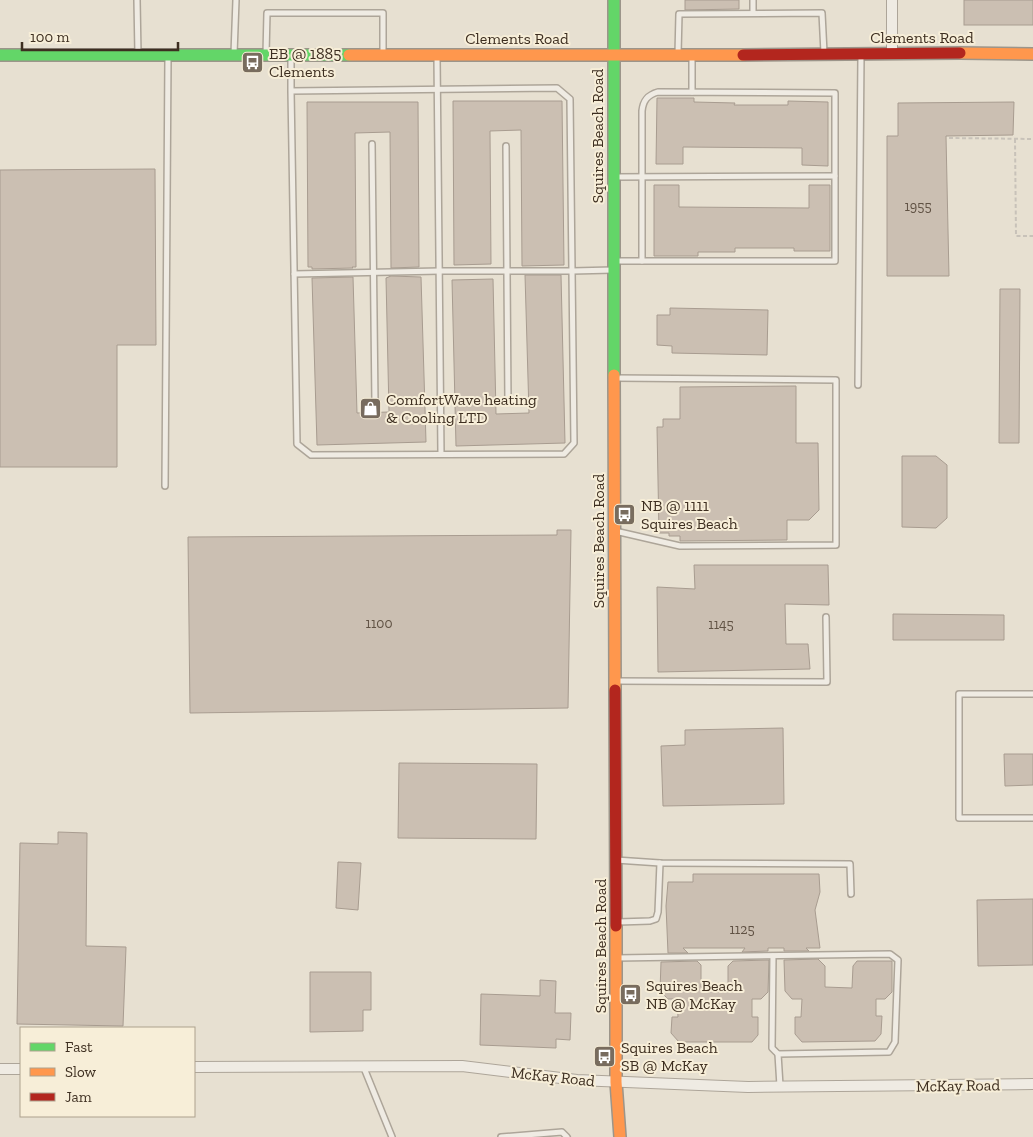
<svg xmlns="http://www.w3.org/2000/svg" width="1033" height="1137" font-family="'Zilla Slab',serif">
	<rect width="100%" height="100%" fill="#e7e0d1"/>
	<g fill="#cbbfb2" stroke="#a89c90">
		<polygon points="685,0 739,0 739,9 685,10"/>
		<rect x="964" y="0" width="69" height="25"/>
		<polygon points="657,98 694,98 694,102 735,103 734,105 788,105 788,101 828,102 828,166 802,165 802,148 683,147 683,164 656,164"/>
		<polygon points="453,101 562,101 564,265 522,266 521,130 490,131 491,264 454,265"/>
		<polygon points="307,102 418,102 419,267 391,268 390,132 355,133 356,267 352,267 353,268 312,269 312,267 308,267"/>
		<polygon points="1014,102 1013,135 946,136 949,276 887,276 887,136 898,136 898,103"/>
		<polygon points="155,169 156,345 117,345 117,467 0,467 0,170"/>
		<polygon points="654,185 679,185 679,207 809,208 809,185 830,185 830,251 794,251 794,248 735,248 735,252 698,252 698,256 654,256"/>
		<polygon points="525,275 561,275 565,443 456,446 452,280 493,279 496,414 529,413"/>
		<polygon points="391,276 421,277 426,442 317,445 312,278 353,277 357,413 389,412 386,278"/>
		<polygon points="1000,289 1020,289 1019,443 999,443"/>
		<polygon points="670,308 768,310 767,355 672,353 672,346 657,345 657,315 670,315"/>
		<polygon points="796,386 796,443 818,443 819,510 809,520 787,520 787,540 680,541 680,536 669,536 669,533 659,533 657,427 663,427 663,419 680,419 680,387"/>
		<polygon points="902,456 936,456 947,465 947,518 936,528 902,527"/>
		<polygon points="557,530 571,530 568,708 190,713 188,537 557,535"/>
		<polygon points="694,565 828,565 829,605 785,604 786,644 808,644 810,669 658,672 657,587 695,589"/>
		<polygon points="893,614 1004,615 1004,640 893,640"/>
		<polygon points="783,728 784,804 663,806 661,746 685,745 685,730"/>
		<polygon points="1004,754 1033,754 1033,785 1005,786"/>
		<polygon points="399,763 537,764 536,839 398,838"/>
		<polygon points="58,832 87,833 86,946 126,947 123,1026 17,1024 20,843 58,844"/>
		<polygon points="338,862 361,863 358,910 336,908"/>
		<polygon points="693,874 819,874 820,892 815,910 820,948 806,948 809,951 784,951 784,948 768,948 768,951 742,952 745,948 683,948 688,953 668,953 666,906 668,882 693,882"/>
		<polygon points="1033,899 1033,965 978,966 977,900"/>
		<polygon points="818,959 825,966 825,987 852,988 853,966 857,961 892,961 892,992 885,999 876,999 876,1016 882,1016 881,1034 875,1041 802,1042 795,1034 795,1017 801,1017 802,999 792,999 785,991 784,960"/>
		<polygon points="769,960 768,992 761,999 752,999 752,1017 758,1017 758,1035 752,1042 679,1042 671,1033 672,1017 678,1017 677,999 668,999 660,991 661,962 697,961 701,965 701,987 728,987 728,966 733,961"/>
		<polygon points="310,972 371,972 371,1010 363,1010 363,1031 310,1032"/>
		<polygon points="540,980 556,981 555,1013 571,1013 570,1040 556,1039 556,1048 480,1045 481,994 540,996"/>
	</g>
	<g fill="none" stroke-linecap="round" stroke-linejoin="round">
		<defs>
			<g id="lane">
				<polyline points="137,0 138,54"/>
				<polyline points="753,0 753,13"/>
				<polyline points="234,54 236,0"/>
				<polyline points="266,54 267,13 383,13 383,54"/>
				<polyline points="678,54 679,14 822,13 824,53"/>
				<polyline points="291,55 291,91 297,444 311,455 564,454 574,443 570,99 557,88 291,91"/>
				<polyline points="437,57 441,454"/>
				<path d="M658,92L835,93V261H642V111C643,101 647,95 658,92Z"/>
				<polyline points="692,92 692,55"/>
				<polyline points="372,144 375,403"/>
				<polyline points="506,146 508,402"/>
				<polyline points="614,177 835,176"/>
				<polyline points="615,261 642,261"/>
				<polyline points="294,274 440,271 572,271 613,270"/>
				<polyline points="858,385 861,56"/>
				<polyline points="165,486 168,57"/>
				<polyline points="615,531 680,546 836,545 836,380 615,378"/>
				<polyline points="615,681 827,682 826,617"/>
				<polyline points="1033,694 959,694 959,818 1033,818"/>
				<polyline points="616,860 660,863 850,864 851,894"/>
				<polyline points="618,922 650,921 656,919 658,912 660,863"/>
				<polyline points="773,956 772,1048 778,1054"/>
				<polyline points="616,958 890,954 898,960 895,1042 889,1052 778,1054 780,1086"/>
				<polyline points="364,1068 392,1137"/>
				<polyline points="501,1137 562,1132 567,1137"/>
			</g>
			<g id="street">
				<polyline points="892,0 892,52"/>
				<polyline points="194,1067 462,1066 577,1080 748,1087 1033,1084"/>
				<polyline points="0,1069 21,1069"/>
			</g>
			<g id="fast">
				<polyline points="0,55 349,55"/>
				<polyline points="614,375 614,0"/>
			</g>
			<g id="slow">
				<polyline points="960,53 1033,54"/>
				<polyline points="349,55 743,55"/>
				<polyline points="614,375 615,690"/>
				<polyline points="616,926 616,1082 620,1137"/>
			</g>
			<g id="jam">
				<polyline points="743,55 960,53"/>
				<polyline points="615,690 616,926"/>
			</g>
		</defs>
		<use href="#lane" stroke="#ada599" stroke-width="8"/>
		<use href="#street" stroke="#ada599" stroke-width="12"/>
		<use href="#fast" stroke="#9c958a" stroke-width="14"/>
		<use href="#slow" stroke="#9c958a" stroke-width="14"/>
		<use href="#jam" stroke="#9c958a" stroke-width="14"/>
		<g stroke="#c8c2b9" stroke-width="2" stroke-dasharray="4 2.5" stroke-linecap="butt">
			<polyline points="949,138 1033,139"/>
			<polyline points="1015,139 1016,236 1033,236"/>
		</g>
		<use href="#lane" stroke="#efebe3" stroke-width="5"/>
		<use href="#street" stroke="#efebe3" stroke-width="10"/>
		<use href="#fast" stroke="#63d668" stroke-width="11"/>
		<use href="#slow" stroke="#ff974d" stroke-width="11"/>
		<use href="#jam" stroke="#b3261e" stroke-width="11"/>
	</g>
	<defs>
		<symbol id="bus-square" viewBox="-11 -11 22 22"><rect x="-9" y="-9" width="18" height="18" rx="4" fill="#786c5e" stroke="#f7eed8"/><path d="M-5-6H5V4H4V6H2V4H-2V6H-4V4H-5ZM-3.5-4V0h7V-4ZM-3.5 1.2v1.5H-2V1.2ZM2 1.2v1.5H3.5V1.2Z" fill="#fff"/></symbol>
		<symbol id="shop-square" viewBox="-11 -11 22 22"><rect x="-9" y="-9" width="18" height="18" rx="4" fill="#786c5e" stroke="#f7eed8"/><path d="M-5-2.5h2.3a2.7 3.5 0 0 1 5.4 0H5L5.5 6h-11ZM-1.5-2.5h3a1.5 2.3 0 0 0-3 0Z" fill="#fff"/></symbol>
	</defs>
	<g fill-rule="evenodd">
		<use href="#bus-square" x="240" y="50" width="25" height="25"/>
		<use href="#shop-square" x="358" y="396" width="25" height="25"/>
		<use href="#bus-square" x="612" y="502" width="25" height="25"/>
		<use href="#bus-square" x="618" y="982" width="25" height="25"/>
		<use href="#bus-square" x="592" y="1044" width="25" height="25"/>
	</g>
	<g text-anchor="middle" stroke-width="4" stroke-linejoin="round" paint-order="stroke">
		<g font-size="14" fill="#605244">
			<text x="918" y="211">1955</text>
			<text x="379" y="628">1100</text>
			<text x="721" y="629">1145</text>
			<text x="742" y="934">1125</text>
		</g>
		<g font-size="16" fill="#3d2e20" stroke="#f7eed8">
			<text x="922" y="43">Clements Road</text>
			<text x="517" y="44">Clements Road</text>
			<text transform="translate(597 136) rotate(-90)" y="6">Squires Beach Road</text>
			<text transform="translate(598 541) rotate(-90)" y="6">Squires Beach Road</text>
			<text transform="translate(600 946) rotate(-90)" y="6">Squires Beach Road</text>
			<text transform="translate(553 1076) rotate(6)" y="6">McKay Road</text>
			<text transform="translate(958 1085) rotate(-1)" y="6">McKay Road</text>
		</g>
		<g font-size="16" fill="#3d2e20" stroke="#f7eed8" text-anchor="start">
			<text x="269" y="59">EB @ 1885<tspan x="269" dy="18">Clements</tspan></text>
			<text x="386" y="405">ComfortWave heating<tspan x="386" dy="18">&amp; Cooling LTD</tspan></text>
			<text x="641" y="511">NB @ 1111<tspan x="641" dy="18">Squires Beach</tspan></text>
			<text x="646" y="991">Squires Beach<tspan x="646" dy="18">NB @ McKay</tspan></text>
			<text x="621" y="1053">Squires Beach<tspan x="621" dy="18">SB @ McKay</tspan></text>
		</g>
	</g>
	<rect x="20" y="1027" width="175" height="90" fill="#f7eed8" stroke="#ada18e"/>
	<rect x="30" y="1043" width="25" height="8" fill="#63d668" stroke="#ada18e"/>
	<text x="65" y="1052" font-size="15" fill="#3d2e20">Fast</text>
	<rect x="30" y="1068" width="25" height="8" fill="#ff974d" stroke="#ada18e"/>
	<text x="65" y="1077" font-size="15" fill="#3d2e20">Slow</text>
	<rect x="30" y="1093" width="25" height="8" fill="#b3261e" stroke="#ada18e"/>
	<text x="65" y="1102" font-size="15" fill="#3d2e20">Jam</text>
	<path d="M22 42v8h156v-8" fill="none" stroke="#3d2e20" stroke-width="2.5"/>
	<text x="30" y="42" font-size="15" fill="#3d2e20" stroke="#f7eed8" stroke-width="4" paint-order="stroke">100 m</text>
</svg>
